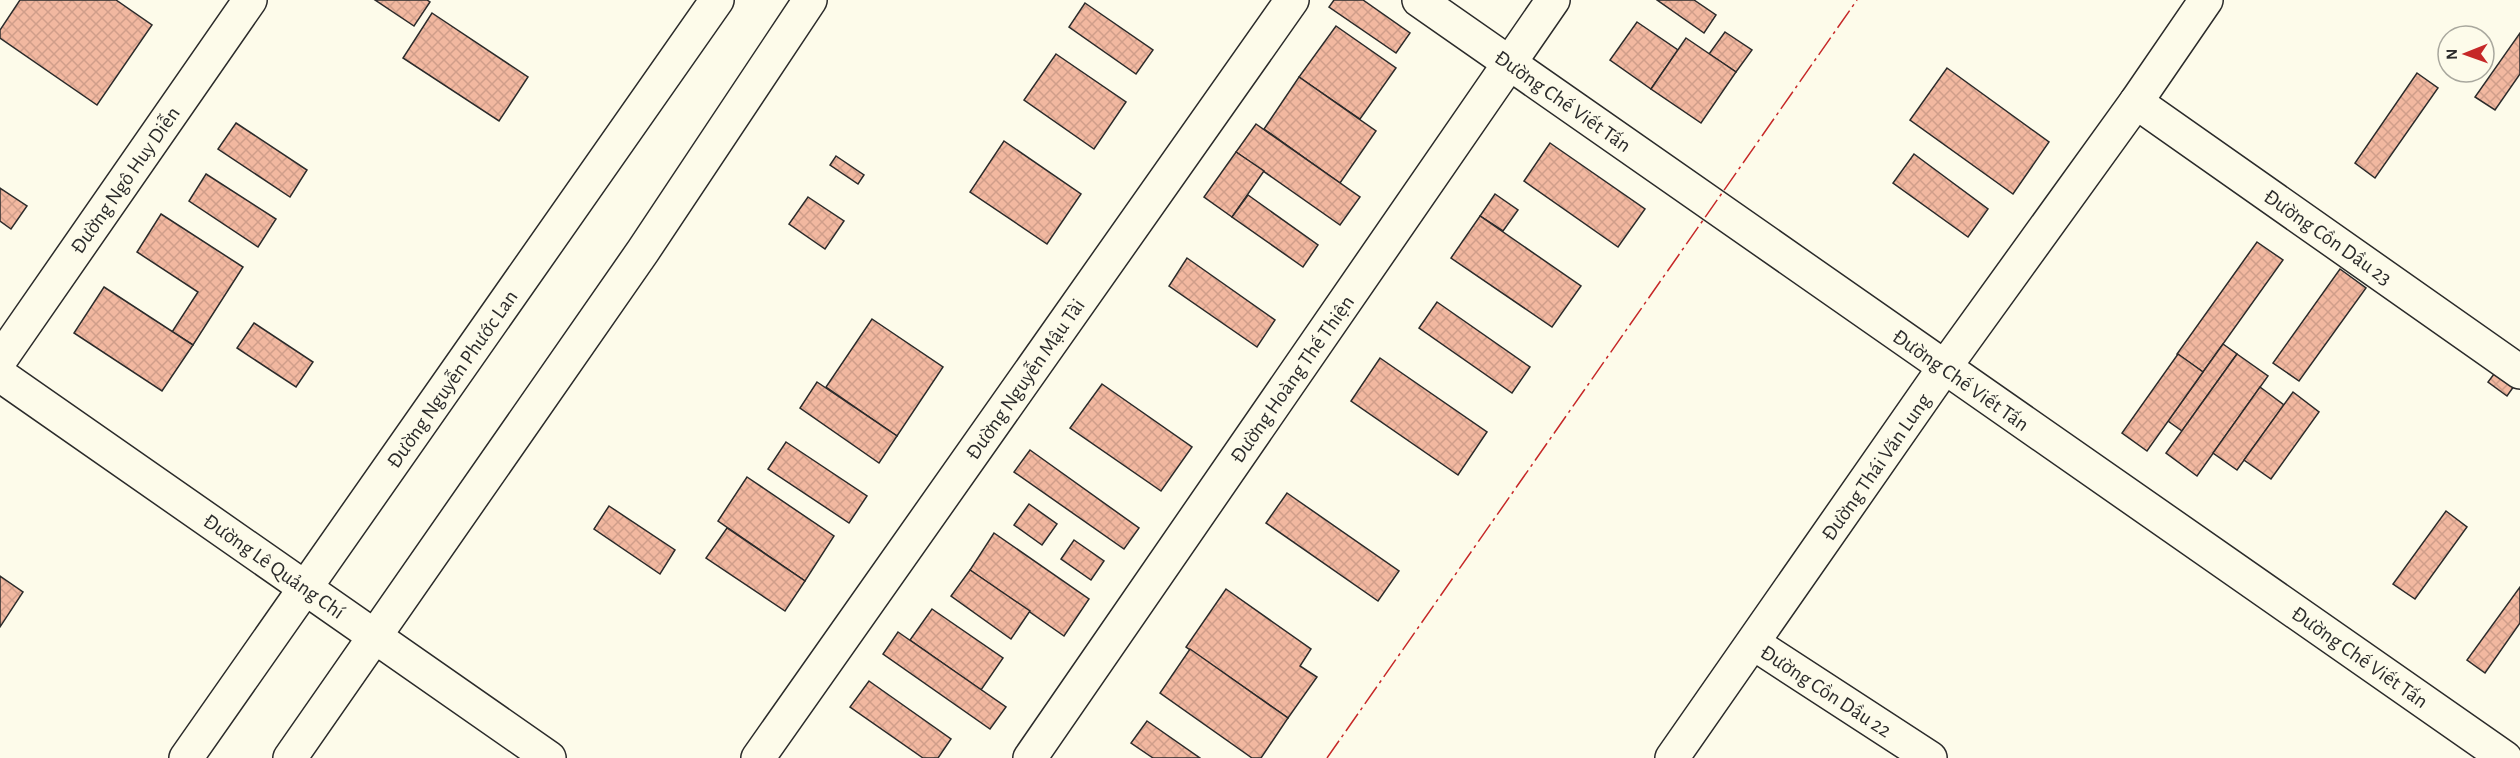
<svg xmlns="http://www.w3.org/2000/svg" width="2520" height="758" font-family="'Alegreya Sans',sans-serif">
	<defs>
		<pattern id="building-cross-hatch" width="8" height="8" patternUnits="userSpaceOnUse" patternTransform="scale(1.5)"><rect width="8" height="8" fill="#f2b8a0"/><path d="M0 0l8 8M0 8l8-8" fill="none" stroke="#d09e8a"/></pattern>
	</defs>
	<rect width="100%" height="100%" fill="#fdfbea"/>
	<g fill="url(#building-cross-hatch)" stroke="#2b2b2b" stroke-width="1.5">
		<polygon points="20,0 116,0 152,25 97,105 0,38 0,30"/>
		<polygon points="375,0 427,0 430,2 414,26"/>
		<polygon points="1334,0 1363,0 1410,33 1396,53 1329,7"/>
		<polygon points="1657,0 1694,0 1716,15 1704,33"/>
		<polygon points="1085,3 1153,50 1136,74 1069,27"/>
		<polygon points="432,13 528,77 499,121 403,58"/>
		<polygon points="1637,22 1678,50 1651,89 1610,60"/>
		<polygon points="1336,26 1396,68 1360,119 1299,77"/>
		<polygon points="1725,32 1752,50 1736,72 1709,54"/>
		<polygon points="2520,33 2520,74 2495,110 2475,97"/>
		<polygon points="1686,38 1736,72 1701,123 1651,89"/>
		<polygon points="1056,54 1126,102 1094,149 1024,100"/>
		<polygon points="1947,68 2049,142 2013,194 1910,120"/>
		<polygon points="2417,73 2438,88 2375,178 2355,163"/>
		<polygon points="1299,77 1376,131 1340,183 1264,129"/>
		<polygon points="236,123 307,170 290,197 218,149"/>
		<polygon points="1256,124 1360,197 1340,225 1236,152"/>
		<polygon points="1004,141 1081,194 1047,244 970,192"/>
		<polygon points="1550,143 1645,209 1618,247 1524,181"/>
		<polygon points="1236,152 1264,171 1232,217 1204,197"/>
		<polygon points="1914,154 1988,209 1968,237 1893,183"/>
		<polygon points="836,156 864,175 858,184 830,165"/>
		<polygon points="206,174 276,219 258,247 189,201"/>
		<polygon points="0,188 27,206 11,229 0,221"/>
		<polygon points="1495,194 1518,210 1503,231 1480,216"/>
		<polygon points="1248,195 1318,245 1303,267 1232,217"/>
		<polygon points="808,197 844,221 825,249 789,224"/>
		<polygon points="161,214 243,267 193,345 172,332 198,292 137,252"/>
		<polygon points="1480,216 1581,286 1552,327 1451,258"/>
		<polygon points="2257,242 2283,260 2203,372 2177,354"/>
		<polygon points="1187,258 1275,320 1257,347 1169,286"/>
		<polygon points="2340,269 2366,288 2299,381 2273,363"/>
		<polygon points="104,287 193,345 162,391 74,333"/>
		<polygon points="1437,302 1530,367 1512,393 1419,328"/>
		<polygon points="872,319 943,367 897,436 826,387"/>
		<polygon points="254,323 313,362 296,387 237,348"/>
		<polygon points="2223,344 2237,354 2182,431 2168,421"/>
		<polygon points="2178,354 2203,372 2147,451 2122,433"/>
		<polygon points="2237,354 2268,376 2197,476 2166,453"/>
		<polygon points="1380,358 1487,432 1458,475 1351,401"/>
		<polygon points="2500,366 2519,379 2507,396 2488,382"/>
		<polygon points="817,382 897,436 879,463 800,408"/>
		<polygon points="1102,384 1192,447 1161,491 1070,428"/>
		<polygon points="2260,387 2284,405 2237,470 2213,453"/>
		<polygon points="2293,392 2319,412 2271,479 2244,460"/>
		<polygon points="786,442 867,496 849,523 768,469"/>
		<polygon points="1030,450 1139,528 1124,549 1014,472"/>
		<polygon points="747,477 834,536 805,581 718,521"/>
		<polygon points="1287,493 1399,571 1378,601 1266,523"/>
		<polygon points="1029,504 1057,524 1042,545 1014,525"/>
		<polygon points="609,506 675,550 660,574 594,529"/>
		<polygon points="2446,511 2467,527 2415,599 2393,584"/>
		<polygon points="727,528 805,581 785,611 706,558"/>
		<polygon points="994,533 1089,599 1064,636 970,570"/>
		<polygon points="1074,540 1104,561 1091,580 1061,559"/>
		<polygon points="970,570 1030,611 1011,639 951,596"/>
		<polygon points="0,576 23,592 0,627"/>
		<polygon points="2520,587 2520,623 2485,673 2467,660"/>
		<polygon points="1226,589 1311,649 1300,666 1317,677 1288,718 1186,647"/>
		<polygon points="932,609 1003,658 981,690 910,640"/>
		<polygon points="898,632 1006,707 990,729 883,654"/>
		<polygon points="1190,649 1288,718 1261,758 1252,758 1160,693"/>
		<polygon points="869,681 951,739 938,758 923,758 850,707"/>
		<polygon points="1147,721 1200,758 1153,758 1131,743"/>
	</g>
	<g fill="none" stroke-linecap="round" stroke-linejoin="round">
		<defs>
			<g id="minor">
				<polyline points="1419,0 2505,758"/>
				<polyline points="2136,102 2520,372"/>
				<polyline points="0,360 250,0"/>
				<polyline points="0,375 549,758"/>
				<polyline points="1753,643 1930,758"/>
				<polyline points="758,758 1292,0"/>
				<polyline points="1030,758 1553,0"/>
				<polyline points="1672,758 1944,368 2136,102 2206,0"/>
			</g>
			<g id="major">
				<polyline points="186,758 717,0"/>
				<polyline points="290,758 643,251 810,0"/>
			</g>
		</defs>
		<use href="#minor" stroke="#2b2b2b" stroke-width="36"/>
		<use href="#major" stroke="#2b2b2b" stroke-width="36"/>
		<use href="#minor" stroke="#fdfbea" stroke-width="33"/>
		<use href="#major" stroke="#fdfbea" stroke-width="33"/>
		<polyline stroke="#c62828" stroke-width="1.5" stroke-dasharray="21 4.5 3 4.5" stroke-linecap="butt" points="1327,758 1857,0"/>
	</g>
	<g text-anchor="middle" stroke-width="4.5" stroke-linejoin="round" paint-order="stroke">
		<g font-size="21" fill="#2b2b2b" stroke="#fdfbea">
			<text transform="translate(1563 101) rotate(35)" y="7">Đường Chế Viết Tấn</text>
			<text transform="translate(125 180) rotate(-55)" y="7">Đường Ngô Huy Diễn</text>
			<text transform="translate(2328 237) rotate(35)" y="7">Đường Cồn Dầu 23</text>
			<text transform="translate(452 379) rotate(-55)" y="7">Đường Nguyễn Phước Lan</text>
			<text transform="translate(1025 379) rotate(-55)" y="7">Đường Nguyễn Mậu Tài</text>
			<text transform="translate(1292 379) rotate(-55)" y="7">Đường Hoàng Thế Thiện</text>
			<text transform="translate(1961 380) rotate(35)" y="7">Đường Chế Viết Tấn</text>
			<text transform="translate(1876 467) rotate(-55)" y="7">Đường Thái Văn Lung</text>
			<text transform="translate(274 566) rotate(35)" y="7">Đường Lê Quảng Chí</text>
			<text transform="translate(2360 657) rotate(35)" y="7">Đường Chế Viết Tấn</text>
			<text transform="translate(1826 691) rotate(33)" y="7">Đường Cồn Dầu 22</text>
		</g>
	</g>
	<g transform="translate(2466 54) rotate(269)"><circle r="28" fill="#fdfbea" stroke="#a9a89e" stroke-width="1.5"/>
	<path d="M0-4.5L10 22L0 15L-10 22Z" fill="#c62828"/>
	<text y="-9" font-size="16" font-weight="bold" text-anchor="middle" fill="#2b2b2b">N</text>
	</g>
</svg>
